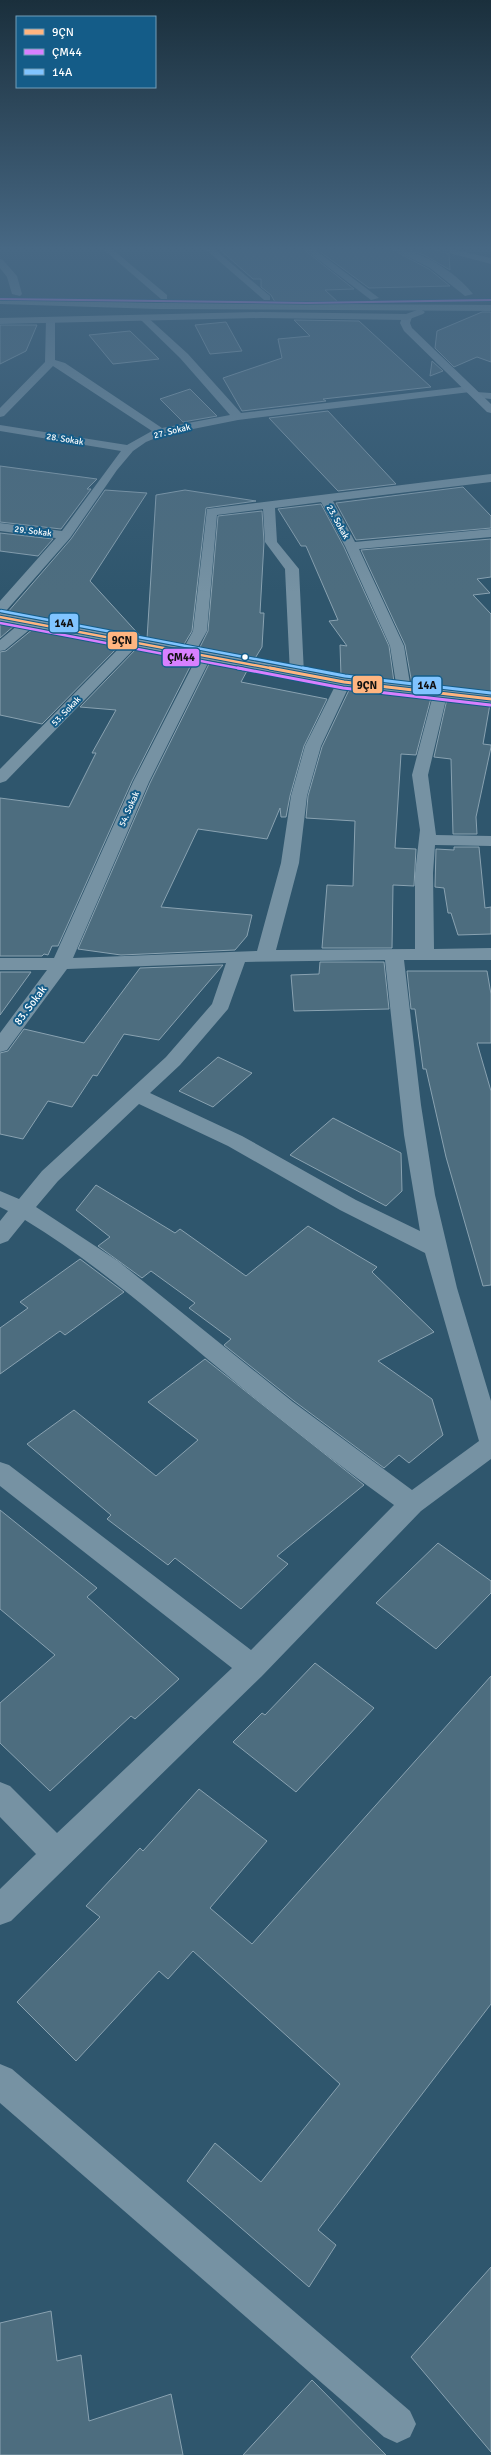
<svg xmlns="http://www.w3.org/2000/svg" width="491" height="2455" font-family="Signika,sans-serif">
	<rect width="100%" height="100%" fill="#2f566d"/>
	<g fill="#4d6d7f" stroke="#89a2b1">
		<polygon points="218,248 302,248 354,289 325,290 339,303 275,302 271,295 261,287 261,279 253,279"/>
		<polygon points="315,248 389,248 429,269 450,286 369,288"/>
		<polygon points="403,248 430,248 449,254 450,270 424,255"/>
		<polygon points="482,312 491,312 491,362 477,357 454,367 435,348 437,331"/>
		<polygon points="294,320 359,321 431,387 323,399 326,401 242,411 223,378 282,358 278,339 310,336"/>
		<polygon points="226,322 242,351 210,354 195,325"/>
		<polygon points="0,325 37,325 26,351 0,364"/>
		<polygon points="130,331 159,359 113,364 89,335"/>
		<polygon points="432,361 443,371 430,376"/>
		<polygon points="190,389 217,416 183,422 160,399"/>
		<polygon points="328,411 396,484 338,491 269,418"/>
		<polygon points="0,466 97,479 87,489 91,489 61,529 0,522"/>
		<polygon points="463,487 491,516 491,528 356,540 336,503"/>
		<polygon points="105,490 147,493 90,581 142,638 7,613 71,539"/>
		<polygon points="185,490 256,501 206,508 192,631 183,646 147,639 156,495"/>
		<polygon points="321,504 344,547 389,646 394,682 341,676 340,645 347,646 329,621 338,620 306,546 301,546 278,509"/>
		<polygon points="262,511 264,542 260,613 264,613 262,647 254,660 199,649 208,631 218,516"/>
		<polygon points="0,533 53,539 38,556 0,551"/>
		<polygon points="491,539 491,577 477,579 490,593 473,595 491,614 491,693 412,684 405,645 361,550"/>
		<polygon points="0,623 15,625 0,638"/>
		<polygon points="33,629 120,645 42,724 0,715 0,652 6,651"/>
		<polygon points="137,648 194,659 132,781 58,946 52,946 48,955 44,954 42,956 0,956 0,798 69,807 96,753 92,753 116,710 80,707"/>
		<polygon points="210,662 248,669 241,682 327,699 304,746 290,796 286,817 281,817 280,808 267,839 198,829 161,907 252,915 247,936 235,950 121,955 78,949 150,783"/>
		<polygon points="350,688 431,698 416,755 401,754 395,848 416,849 414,886 393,885 392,948 322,948 327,885 353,886 355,821 306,818 308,796 322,747"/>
		<polygon points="447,699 490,704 483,744 491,745 491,747 476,817 477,834 453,834 451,759 434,757"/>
		<polygon points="454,847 479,847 485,908 491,907 491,934 458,935 451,913 448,913 444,888 435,887 436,849 454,850"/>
		<polygon points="320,962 384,962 389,1009 294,1011 291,975 319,974"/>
		<polygon points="223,965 159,1040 124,1034 97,1076 93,1075 72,1107 48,1101 23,1139 0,1134 0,1053 8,1051 24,1029 84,1043 140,968"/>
		<polygon points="407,971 487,971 491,994 491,1043 477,1043 491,1091 491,1285 483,1286 446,1157 426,1069 423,1069 415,1009 411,1009"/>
		<polygon points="0,972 31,972 0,1015"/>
		<polygon points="218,1057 252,1073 213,1107 179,1091"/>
		<polygon points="333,1118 401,1153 402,1191 386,1206 290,1155"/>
		<polygon points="96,1185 175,1233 180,1229 246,1276 308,1226 377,1267 372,1272 434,1332 378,1361 432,1399 443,1435 409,1463 399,1455 384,1468 294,1401 224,1345 231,1339 189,1308 195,1303 151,1271 142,1278 98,1246 110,1237 76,1210"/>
		<polygon points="80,1259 124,1292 65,1335 60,1331 0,1374 0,1328 28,1308 20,1302"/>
		<polygon points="205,1359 364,1485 277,1556 288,1564 241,1609 175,1558 168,1565 107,1519 111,1515 27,1444 74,1410 156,1476 198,1440 148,1402"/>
		<polygon points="0,1510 97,1588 87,1597 179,1679 135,1719 131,1716 50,1791 0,1743 0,1703 55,1655 0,1609"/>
		<polygon points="438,1543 491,1581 491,1593 436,1649 376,1603"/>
		<polygon points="315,1663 374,1708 296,1792 233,1742 262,1713 265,1715"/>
		<polygon points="491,1676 491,2004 318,2230 336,2245 309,2287 187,2181 215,2143 261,2182 340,2084 193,1951 168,1979 159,1971 76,2061 17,2002 100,1917 86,1906 140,1848 143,1851 199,1789 267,1841 210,1908 252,1944"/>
		<polygon points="491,2267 491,2452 411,2357"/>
		<polygon points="51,2311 57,2361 81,2355 89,2421 171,2394 183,2455 0,2455 0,2323"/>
		<polygon points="312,2380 386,2455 243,2455"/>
	</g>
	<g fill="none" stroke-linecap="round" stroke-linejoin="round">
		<g fill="#7692a3" fill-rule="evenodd">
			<polygon points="102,248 111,248 167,295 167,299 161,299"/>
			<polygon points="204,248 213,248 270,296 270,300 264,300"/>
			<polygon points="303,248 313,248 379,298 371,300"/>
			<path d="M390,248C418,248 455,271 473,294L465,296L430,268Z"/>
			<polygon points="431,248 446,248 491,258 491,264"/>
			<polygon points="0,259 3,260 17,276 22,294 20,296 12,294 7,277 0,268"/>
			<polygon points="145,315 188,354 241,413 470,386 475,389 470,392 238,420 163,435 146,442 133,451 117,470 70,538 5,612 0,613 0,601 56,538 0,531 0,523 62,531 121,451 0,431 0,425 127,445 152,431 53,366 4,416 0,417 0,408 45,362 46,319 55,321 55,360 65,363 162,428 230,415 180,358 141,320 141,316"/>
			<polygon points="476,392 491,393 491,399 472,397 472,393"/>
			<polygon points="491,474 491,482 333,501 355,542 491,529 491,537 359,549 404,646 411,690 409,693 404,694 397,690 390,646 345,546 321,502 275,508 277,542 299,569 304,674 302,677 297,678 290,674 285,569 265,542 263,509 217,515 207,631 193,656 188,657 181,653 193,631 207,509"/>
			<polygon points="29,619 34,620 36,623 34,626 5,650 0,651 0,640 24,620"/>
			<polygon points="132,639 139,643 137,646 6,781 0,783 0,769 127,640"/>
			<path d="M204,653L211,657L149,782L73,958L257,951L281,863L291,796L305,746L337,682L344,678L351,682L321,746L307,796L299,863L276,950L415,949V873L420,830L412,775L433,695L440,691L445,692L447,695L428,775L436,835L491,836V846L435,845L433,873L434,949L491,948V960H404L421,1105L435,1195L457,1288L491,1401V1459L421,1511L262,1676L11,1921L0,1925V1889L36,1854L0,1817V1782L10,1786L57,1833L232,1668L0,1486V1462L9,1465L251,1650L394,1505C335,1463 278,1418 222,1371C158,1318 96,1263 25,1220L8,1241L0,1244V1221L8,1211L0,1207V1191L19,1199L42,1171L166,1057L212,1004L226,963L67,969L7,1050L0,1052V1033L47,970H0V958H54L133,782L197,657ZM385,960L404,1135L420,1231L356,1200L242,1136L150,1093L180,1065L228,1009L245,962ZM139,1104L228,1146L340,1210L425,1253L479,1441L412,1490L293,1402L118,1261L36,1207L58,1181Z"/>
			<polygon points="0,2064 12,2069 410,2411 416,2424 410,2437 397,2443 384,2437 0,2103"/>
		</g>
		<g fill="#7c97a8" fill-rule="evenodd">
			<polygon points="407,314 412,317 410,323 412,328 491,404 491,413 487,412 404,331 400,323 403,315"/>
			<polygon points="0,613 344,678 491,695 491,703 344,686 0,621"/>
		</g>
		<polygon fill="#7590a0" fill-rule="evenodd" points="420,309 425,312 423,314 407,320 261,318 0,324 0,318 261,312 406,314"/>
		<polygon fill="#7792a2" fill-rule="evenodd" points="0,298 158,303 491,305 491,311 158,309 0,304"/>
		<defs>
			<polyline id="bus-1-far1" points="0,617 275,669"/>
			<polyline id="bus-1" points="270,668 344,682 491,699"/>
			<polyline id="bus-2-far2" points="0,299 307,303 491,300"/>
			<polyline id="bus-2-far1" points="0,623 243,669"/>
			<polyline id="bus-2" points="238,668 343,688 490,705"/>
			<polyline id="bus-3-far1" points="1,611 308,669"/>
			<polyline id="bus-3" points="303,668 345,676 491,693"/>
		</defs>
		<use href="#bus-1-far1" stroke="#145c88" stroke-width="4.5"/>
		<use href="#bus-1" stroke="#145c88" stroke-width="5"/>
		<use href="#bus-2-far2" stroke="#145c88" stroke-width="3.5"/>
		<use href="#bus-2-far1" stroke="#145c88" stroke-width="4.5"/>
		<use href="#bus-2" stroke="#145c88" stroke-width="5"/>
		<use href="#bus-3-far1" stroke="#145c88" stroke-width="4.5"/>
		<use href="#bus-3" stroke="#145c88" stroke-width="5"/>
		<use href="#bus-1-far1" stroke="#ffb580" stroke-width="2.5"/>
		<use href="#bus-1" stroke="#ffb580" stroke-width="3"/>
		<use href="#bus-2-far2" stroke="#d880ff" stroke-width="2"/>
		<use href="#bus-2-far1" stroke="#d880ff" stroke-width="2.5"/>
		<use href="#bus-2" stroke="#d880ff" stroke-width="3"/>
		<use href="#bus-3-far1" stroke="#80c4ff" stroke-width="2.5"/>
		<use href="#bus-3" stroke="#80c4ff" stroke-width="3"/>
	</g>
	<linearGradient id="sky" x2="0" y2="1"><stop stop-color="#1a2f3c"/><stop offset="0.42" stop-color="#476884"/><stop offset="1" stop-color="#476884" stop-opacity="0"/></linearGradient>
	<rect width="491" height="592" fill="url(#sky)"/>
	<circle fill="#fff" stroke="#145c88" stroke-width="1.5" cx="245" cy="657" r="3.5"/>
	<g text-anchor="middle" stroke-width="4" stroke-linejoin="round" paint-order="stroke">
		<g font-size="9" fill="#fff" stroke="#145c88">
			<text transform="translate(172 431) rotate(-14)" y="3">27. Sokak</text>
			<text transform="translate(65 439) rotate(9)" y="3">28. Sokak</text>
			<text transform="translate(338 522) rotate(61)" y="3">23. Sokak</text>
			<text transform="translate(33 531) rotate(7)" y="3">29. Sokak</text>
			<text transform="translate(66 711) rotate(-46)" y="3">53. Sokak</text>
			<text transform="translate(129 809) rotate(-66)" y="3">54. Sokak</text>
		</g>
		<g font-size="11" fill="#fff" stroke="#145c88">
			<text transform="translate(30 1005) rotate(-53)" y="4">83. Sokak</text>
		</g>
	</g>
	<g stroke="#145c88" stroke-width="1.5">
		<rect x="49" y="613" width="30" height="20" rx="4" fill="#80c4ff"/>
		<rect x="107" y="631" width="31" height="19" rx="4" fill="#ffb580"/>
		<rect x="162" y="648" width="38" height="19" rx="4" fill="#d880ff"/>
		<rect x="352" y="675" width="31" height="19" rx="4" fill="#ffb580"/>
		<rect x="412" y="676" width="30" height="19" rx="4" fill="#80c4ff"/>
	</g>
	<g font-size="11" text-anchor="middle" font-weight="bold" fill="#111">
		<text x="64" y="627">14A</text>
		<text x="122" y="644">9ÇN</text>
		<text x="181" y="661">ÇM44</text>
		<text x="367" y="689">9ÇN</text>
		<text x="427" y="689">14A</text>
	</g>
	<rect x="16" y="16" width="140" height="72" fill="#145c88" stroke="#729db8"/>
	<rect x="24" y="29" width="20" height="6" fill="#ffb580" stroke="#729db8"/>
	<text x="52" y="36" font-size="12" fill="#ffffff">9ÇN</text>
	<rect x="24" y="49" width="20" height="6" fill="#d880ff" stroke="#729db8"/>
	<text x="52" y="56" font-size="12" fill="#ffffff">ÇM44</text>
	<rect x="24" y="69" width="20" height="6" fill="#80c4ff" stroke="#729db8"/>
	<text x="52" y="76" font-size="12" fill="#ffffff">14A</text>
</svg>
